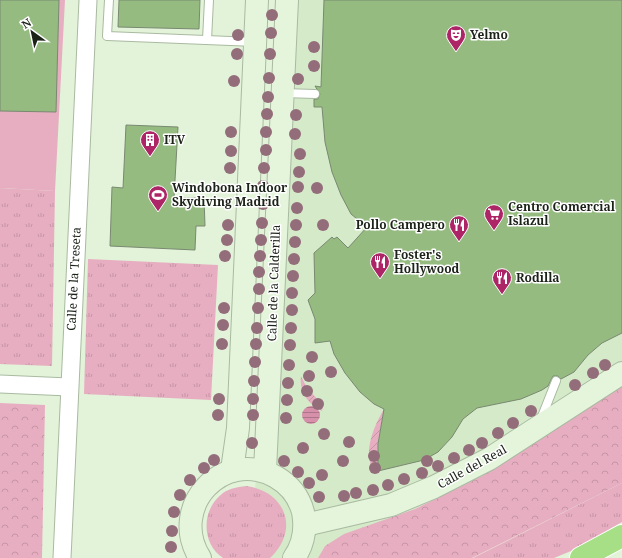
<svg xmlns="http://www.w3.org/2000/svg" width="622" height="558" font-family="'Noto Serif',serif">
	<defs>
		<pattern id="grass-tufts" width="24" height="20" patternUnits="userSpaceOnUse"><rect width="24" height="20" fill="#e7aec2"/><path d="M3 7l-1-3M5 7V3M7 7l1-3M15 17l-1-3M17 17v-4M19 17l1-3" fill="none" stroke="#c695a6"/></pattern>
		<pattern id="park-crowns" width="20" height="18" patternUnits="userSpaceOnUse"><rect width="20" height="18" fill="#e7aec2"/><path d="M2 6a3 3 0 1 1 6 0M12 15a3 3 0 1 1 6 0" fill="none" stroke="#c695a6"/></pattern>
		<pattern id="garden-furrows" width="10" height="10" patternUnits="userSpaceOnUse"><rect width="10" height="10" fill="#e7aec2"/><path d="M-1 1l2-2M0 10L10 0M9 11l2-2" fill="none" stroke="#c695a6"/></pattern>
		<pattern id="water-rules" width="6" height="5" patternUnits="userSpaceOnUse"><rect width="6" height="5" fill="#d690a9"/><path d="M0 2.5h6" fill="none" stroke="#ad7589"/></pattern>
	</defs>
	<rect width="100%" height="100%" fill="#e2f3d9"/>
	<polygon fill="#d4eac9" points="278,0 622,0 622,386 482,476 415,509 325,546 318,558 252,558"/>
	<g fill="url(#grass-tufts)">
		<polygon points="0,188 55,191 52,366 0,364"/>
		<polygon points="88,259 218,265 211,400 84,394"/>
		<polygon points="622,483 622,522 576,549 554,558 473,558"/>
		<path d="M247,486C286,492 300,530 270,558H223C201,543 201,509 223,493C230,488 239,487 247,486Z"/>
	</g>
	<g fill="url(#park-crowns)">
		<polygon points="622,386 622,483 472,558 318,558 325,546 344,534 415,509 482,476"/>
		<polygon points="0,403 45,405 42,558 0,558"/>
	</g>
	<g fill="url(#garden-furrows)">
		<path d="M301,376L306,386L323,406L322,411C308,404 299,392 301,376Z"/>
		<path d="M384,409L378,444V471H374C362,453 374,426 384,409Z"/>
	</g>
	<polygon fill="#e7aec2" points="0,0 65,0 55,191 0,188"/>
	<circle fill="url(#water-rules)" cx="311" cy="415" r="9"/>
	<g fill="#95bb81" stroke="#798971">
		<polygon points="0,0 59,0 56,112 0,111"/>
		<polygon points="119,0 200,0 199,29 118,27"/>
		<polygon points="324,0 622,0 622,333 602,343 588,355 574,372 561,379 558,376 553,376 548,386 542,390 521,399 477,408 463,419 452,437 438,452 424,460 378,471 378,444 384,409 374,404 360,392 345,373 334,354 330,341 315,343 315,319 308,300 315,293 314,253 332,237 334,239 337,237 348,248 367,227 351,214 341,195 332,172 325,142 322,107 314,107 314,99 318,99 320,94 315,86 321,87"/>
		<polygon points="126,125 178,127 174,198 204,198 205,226 196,226 195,250 110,246 112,187 123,188"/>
	</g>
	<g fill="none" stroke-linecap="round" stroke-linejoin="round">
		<defs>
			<g id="lane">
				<polyline points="109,0 107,36 255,42"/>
				<polyline points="207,40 209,0"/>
				<polyline points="283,93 315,94"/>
				<polyline points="541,419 556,381"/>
			</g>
			<g id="street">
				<polyline points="0,384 69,387"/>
				<polyline points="62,558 88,0"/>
			</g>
			<g id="secondary">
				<polyline points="232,470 238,428 257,0"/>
				<polyline points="265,471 287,0"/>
				<polyline points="305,525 391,505 434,487 489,459 622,373"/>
				<path d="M200,558C168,507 223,447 276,477C290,485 299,497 303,512C306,528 304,544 294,558"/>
			</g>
			<polyline id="highway" points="581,558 622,536"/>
		</defs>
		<use href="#lane" stroke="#a9baa1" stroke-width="10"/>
		<use href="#street" stroke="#a9baa1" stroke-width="19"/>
		<use href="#secondary" stroke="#a9baa1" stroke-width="24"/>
		<use href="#highway" stroke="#fff" stroke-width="24"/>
		<use href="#lane" stroke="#fff" stroke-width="8"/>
		<use href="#street" stroke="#fff" stroke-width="17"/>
		<use href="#secondary" stroke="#e4f5db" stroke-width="22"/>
		<use href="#highway" stroke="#a6df86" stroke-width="22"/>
	</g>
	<g fill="#946d7b">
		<circle cx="272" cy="15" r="6"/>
		<circle cx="271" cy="33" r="6"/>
		<circle cx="238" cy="35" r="6"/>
		<circle cx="314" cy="47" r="6"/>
		<circle cx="237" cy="54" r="6"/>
		<circle cx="270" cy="54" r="6"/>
		<circle cx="314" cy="66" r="6"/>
		<circle cx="269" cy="78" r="6"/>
		<circle cx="298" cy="79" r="6"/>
		<circle cx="234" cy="81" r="6"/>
		<circle cx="268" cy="97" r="6"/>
		<circle cx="267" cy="114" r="6"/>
		<circle cx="296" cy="115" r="6"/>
		<circle cx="231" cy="132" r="6"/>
		<circle cx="266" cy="132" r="6"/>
		<circle cx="295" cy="134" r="6"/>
		<circle cx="266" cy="150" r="6"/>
		<circle cx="231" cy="151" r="6"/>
		<circle cx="300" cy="154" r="6"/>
		<circle cx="230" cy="168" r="6"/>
		<circle cx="264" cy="168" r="6"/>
		<circle cx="299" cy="172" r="6"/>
		<circle cx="263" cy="186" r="6"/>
		<circle cx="298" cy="187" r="6"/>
		<circle cx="317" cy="188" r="6"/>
		<circle cx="263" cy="204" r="6"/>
		<circle cx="297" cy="208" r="6"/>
		<circle cx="262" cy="223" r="6"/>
		<circle cx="228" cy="225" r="6"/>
		<circle cx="296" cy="225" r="6"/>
		<circle cx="323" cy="225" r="6"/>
		<circle cx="227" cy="240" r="6"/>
		<circle cx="261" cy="240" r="6"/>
		<circle cx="295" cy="242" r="6"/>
		<circle cx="225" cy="256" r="6"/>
		<circle cx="260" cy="256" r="6"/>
		<circle cx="294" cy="259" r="6"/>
		<circle cx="259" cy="272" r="6"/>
		<circle cx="293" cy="276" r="6"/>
		<circle cx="259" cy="289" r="6"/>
		<circle cx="292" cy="293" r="6"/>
		<circle cx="224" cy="308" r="6"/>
		<circle cx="258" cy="308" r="6"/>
		<circle cx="292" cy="310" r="6"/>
		<circle cx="223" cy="325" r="6"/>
		<circle cx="257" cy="328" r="6"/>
		<circle cx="291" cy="328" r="6"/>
		<circle cx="222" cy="344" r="6"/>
		<circle cx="256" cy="344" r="6"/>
		<circle cx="290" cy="345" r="6"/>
		<circle cx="312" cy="357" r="6"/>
		<circle cx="255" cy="362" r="6"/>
		<circle cx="289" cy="365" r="6"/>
		<circle cx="605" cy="365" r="6"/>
		<circle cx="331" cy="372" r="6"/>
		<circle cx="593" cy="373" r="6"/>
		<circle cx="309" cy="376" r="6"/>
		<circle cx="254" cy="381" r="6"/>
		<circle cx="288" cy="383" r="6"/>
		<circle cx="575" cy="385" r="6"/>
		<circle cx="307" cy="391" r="6"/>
		<circle cx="219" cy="399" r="6"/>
		<circle cx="253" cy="399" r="6"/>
		<circle cx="287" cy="400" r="6"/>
		<circle cx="318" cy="404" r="6"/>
		<circle cx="531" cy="411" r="6"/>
		<circle cx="218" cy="415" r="6"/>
		<circle cx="253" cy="415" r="6"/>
		<circle cx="286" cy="418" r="6"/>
		<circle cx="513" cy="423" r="6"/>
		<circle cx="498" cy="433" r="6"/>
		<circle cx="324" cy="434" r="6"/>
		<circle cx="349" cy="442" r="6"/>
		<circle cx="252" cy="443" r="6"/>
		<circle cx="482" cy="443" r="6"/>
		<circle cx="303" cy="448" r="6"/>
		<circle cx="469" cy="450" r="6"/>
		<circle cx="374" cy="456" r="6"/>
		<circle cx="454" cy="458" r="6"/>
		<circle cx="214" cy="460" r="6"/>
		<circle cx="284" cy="461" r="6"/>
		<circle cx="343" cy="461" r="6"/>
		<circle cx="427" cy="461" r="6"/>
		<circle cx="438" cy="466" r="6"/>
		<circle cx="204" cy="468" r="6"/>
		<circle cx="375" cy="468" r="6"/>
		<circle cx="298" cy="472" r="6"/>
		<circle cx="422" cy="473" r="6"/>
		<circle cx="322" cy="475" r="6"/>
		<circle cx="404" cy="479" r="6"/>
		<circle cx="190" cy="480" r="6"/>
		<circle cx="309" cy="483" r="6"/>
		<circle cx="388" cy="485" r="6"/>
		<circle cx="373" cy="490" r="6"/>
		<circle cx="356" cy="493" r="6"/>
		<circle cx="180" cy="495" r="6"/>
		<circle cx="344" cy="496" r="6"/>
		<circle cx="319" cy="497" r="6"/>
		<circle cx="174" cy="512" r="6"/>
		<circle cx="172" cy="531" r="6"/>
		<circle cx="171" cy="547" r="6"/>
	</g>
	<defs>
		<symbol id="theatre-pin" viewBox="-11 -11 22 30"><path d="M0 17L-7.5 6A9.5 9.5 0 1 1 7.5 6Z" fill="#ad2467" stroke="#fff"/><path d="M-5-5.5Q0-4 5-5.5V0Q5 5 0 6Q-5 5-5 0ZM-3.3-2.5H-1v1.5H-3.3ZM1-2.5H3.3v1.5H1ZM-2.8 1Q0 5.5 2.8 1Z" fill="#fff"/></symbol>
		<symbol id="building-pin" viewBox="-11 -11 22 30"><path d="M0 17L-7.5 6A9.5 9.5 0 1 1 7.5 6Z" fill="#ad2467" stroke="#fff"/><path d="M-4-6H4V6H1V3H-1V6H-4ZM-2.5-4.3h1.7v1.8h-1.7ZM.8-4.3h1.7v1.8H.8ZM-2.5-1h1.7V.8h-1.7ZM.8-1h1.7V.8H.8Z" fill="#fff"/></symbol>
		<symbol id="stadium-pin" viewBox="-11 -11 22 30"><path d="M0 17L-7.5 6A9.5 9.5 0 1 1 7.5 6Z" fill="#ad2467" stroke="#fff"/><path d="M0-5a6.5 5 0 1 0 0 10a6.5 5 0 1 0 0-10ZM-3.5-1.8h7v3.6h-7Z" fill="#fff"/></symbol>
		<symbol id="supermarket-pin" viewBox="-11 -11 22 30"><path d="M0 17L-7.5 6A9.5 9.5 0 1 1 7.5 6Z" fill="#ad2467" stroke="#fff"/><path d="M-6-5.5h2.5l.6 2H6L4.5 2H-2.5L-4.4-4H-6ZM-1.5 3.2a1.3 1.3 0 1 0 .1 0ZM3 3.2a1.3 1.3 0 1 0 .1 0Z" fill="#fff"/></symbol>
		<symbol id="restaurant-pin" viewBox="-11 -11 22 30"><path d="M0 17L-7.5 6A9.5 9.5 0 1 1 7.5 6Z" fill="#ad2467" stroke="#fff"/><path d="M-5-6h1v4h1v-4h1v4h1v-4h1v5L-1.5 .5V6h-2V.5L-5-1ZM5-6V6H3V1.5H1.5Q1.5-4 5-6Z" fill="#fff"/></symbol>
	</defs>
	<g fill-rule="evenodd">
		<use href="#theatre-pin" x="445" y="24" width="22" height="30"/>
		<use href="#building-pin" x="139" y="129" width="22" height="30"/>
		<use href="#stadium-pin" x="147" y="184" width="22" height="30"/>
		<use href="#supermarket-pin" x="483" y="203" width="22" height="30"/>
		<use href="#restaurant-pin" x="448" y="214" width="22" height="30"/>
		<use href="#restaurant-pin" x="369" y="251" width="22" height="30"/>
		<use href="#restaurant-pin" x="491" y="267" width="22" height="30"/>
	</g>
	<g text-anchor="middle" stroke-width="3" stroke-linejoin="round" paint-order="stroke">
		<g font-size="12" font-weight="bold" fill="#1b2218" stroke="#fff" text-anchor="start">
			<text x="470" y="39">Yelmo</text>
			<text x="164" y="144">ITV</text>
			<text x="172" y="192">Windobona Indoor<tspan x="172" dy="14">Skydiving Madrid</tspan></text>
			<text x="508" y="211">Centro Comercial<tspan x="508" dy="14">Islazul</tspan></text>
			<text x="445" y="229" text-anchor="end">Pollo Campero</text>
			<text x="394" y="259">Foster's<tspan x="394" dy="14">Hollywood</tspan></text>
			<text x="516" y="282">Rodilla</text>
		</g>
		<g font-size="12" fill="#1b2218" stroke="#fff">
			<text transform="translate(74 279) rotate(-87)" y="4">Calle de la Treseta</text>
			<text transform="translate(274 283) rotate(-88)" y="4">Calle de la Calderilla</text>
			<text transform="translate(472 467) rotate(-29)" y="4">Calle del Real</text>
		</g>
	</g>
	<g transform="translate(32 32) rotate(327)" stroke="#ffffff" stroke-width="3" paint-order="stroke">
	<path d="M0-3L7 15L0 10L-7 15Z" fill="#1b2218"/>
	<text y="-6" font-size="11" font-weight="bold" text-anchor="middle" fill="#1b2218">N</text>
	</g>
</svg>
